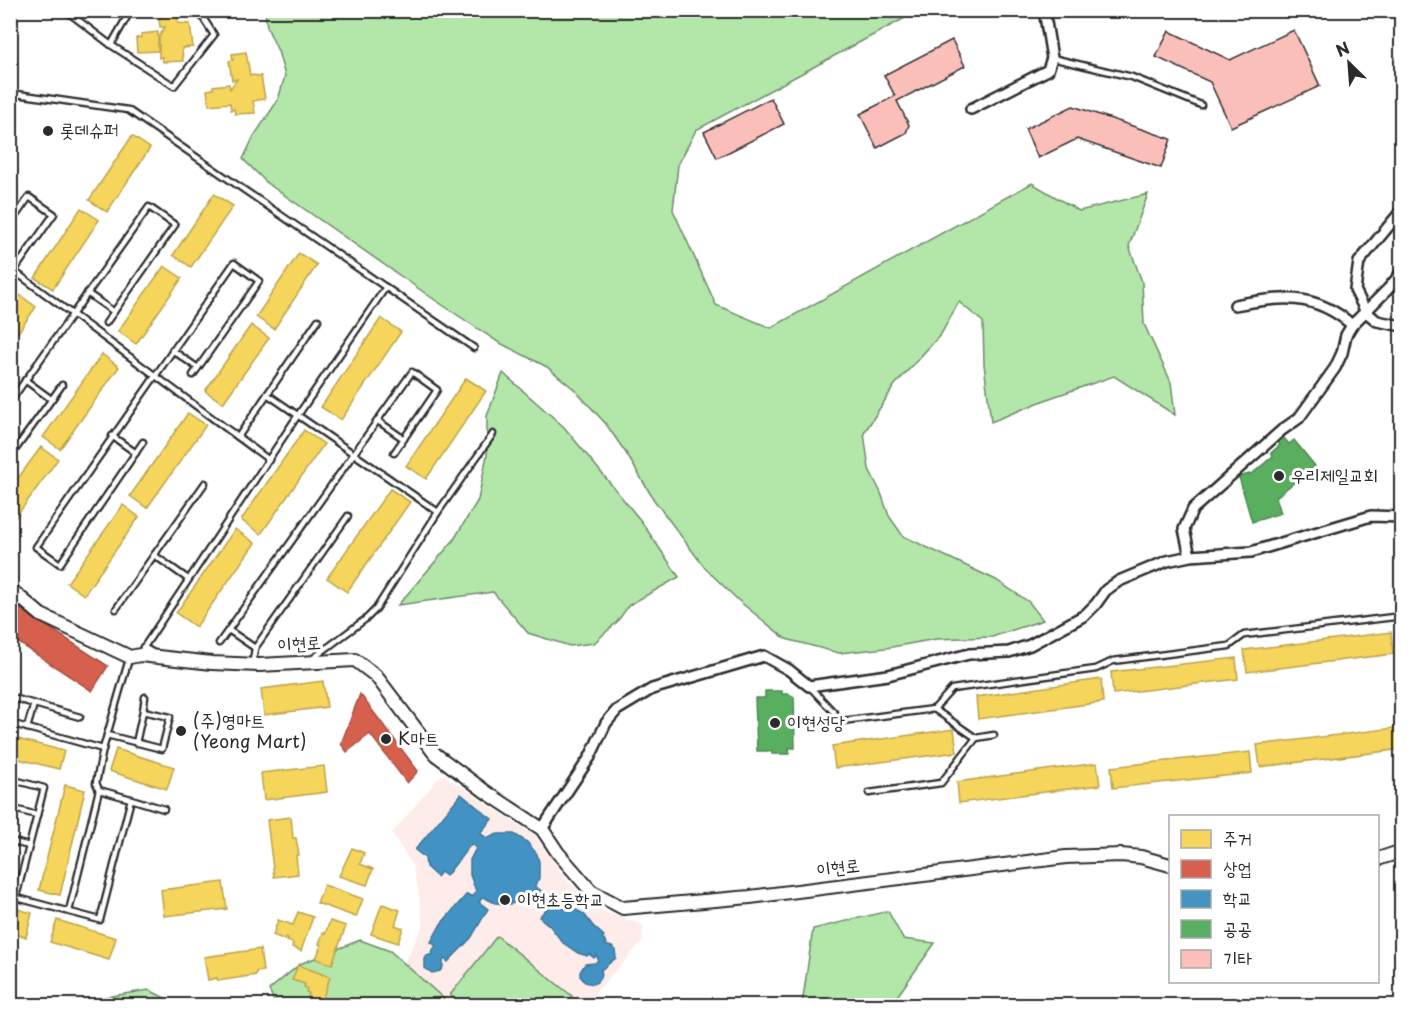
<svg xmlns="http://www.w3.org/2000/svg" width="1412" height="1016" font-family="'Playpen Sans','Poor Story',sans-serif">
	<rect width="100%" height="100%" fill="#fff"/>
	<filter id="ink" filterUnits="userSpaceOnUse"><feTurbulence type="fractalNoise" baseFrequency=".0167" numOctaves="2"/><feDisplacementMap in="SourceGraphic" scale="12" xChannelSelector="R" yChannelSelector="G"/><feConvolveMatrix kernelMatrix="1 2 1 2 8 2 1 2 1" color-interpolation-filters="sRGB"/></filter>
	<g filter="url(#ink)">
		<polygon fill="#feecea" points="442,774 535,836 570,884 602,911 643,925 643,941 584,1005 446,1005 400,972 423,926 418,889 412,865 392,833"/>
		<g fill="#b2e7a9" stroke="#6e896a" stroke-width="1.5">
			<polygon points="265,11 918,11 696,130 678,165 673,210 716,305 771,328 1032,183 1079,211 1148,194 1129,246 1142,282 1144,324 1171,382 1175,415 1114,376 1050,398 991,422 984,364 983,322 959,302 941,334 894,386 864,433 869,469 881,493 889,516 903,536 996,580 1029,602 1043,620 992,637 936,639 886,648 839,653 786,639 739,601 705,568 654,500 626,453 606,424 574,389 547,367 498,342 432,298 267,183 243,159 254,136 278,100 285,76 278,51 267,27"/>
			<polygon points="503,373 564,427 641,521 679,577 629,605 617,622 594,643 570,646 528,633 493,592 398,605 453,541 478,500 487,455 487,416"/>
			<polygon points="888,911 903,939 935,943 891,1005 802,1005 813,929"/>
			<polygon points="497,936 572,996 565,1005 463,1005 450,995"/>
			<polygon points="360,940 390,951 451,1005 276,1005 269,990 300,964"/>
			<polygon points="149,990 179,1005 55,1005"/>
		</g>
		<g fill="#f6d55c" stroke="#b9a24d" stroke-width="1.5">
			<polygon points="158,10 176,10 178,23 190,24 193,47 182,48 183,61 163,62 162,57 159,58 159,37 165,27 160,27"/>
			<polygon points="158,32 158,51 137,52 136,38 141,37 141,34"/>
			<polygon points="246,52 250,75 261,76 265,99 253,101 255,113 235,114 234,109 231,110 230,103 209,105 207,90 213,89 213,86 229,84 230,89 237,79 232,80 229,61 233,60 232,54"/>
			<polygon points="132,136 150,148 107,212 89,200"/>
			<polygon points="214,194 233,206 191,267 173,255"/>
			<polygon points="81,208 99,220 53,289 35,278"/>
			<polygon points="299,253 317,265 274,329 256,317"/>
			<polygon points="164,266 182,278 136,344 118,331"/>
			<polygon points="20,295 36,307 10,344 10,310"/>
			<polygon points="381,318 401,332 341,420 321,407"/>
			<polygon points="251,325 269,338 223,403 205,391"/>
			<polygon points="102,354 119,367 60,449 43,437"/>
			<polygon points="466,378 486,391 426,479 406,466"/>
			<polygon points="188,413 206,425 147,508 130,496"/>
			<polygon points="304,430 324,444 261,534 241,520"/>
			<polygon points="41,447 58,459 10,525 10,489"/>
			<polygon points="390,489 410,502 347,592 327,578"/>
			<polygon points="123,505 139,517 84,595 67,583"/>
			<polygon points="235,529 255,543 196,627 176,613"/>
			<polygon points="1391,632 1393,654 1247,672 1244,650"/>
			<polygon points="1236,658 1238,679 1113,694 1111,672"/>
			<polygon points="1101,679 1103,702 978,719 976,697"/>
			<polygon points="323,681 327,707 264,715 261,689"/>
			<polygon points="1402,727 1402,749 1260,767 1257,745"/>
			<polygon points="954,729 957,752 835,768 832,746"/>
			<polygon points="10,737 64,751 59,769 10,757"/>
			<polygon points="116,749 174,767 167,789 109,771"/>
			<polygon points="1250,752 1252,773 1113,788 1111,767"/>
			<polygon points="1097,763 1100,785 959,803 957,782"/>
			<polygon points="324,766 327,792 264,800 261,773"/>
			<polygon points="65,785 85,790 60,895 39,890"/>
			<polygon points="291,817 293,838 296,838 299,855 296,855 298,874 274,877 267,820"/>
			<polygon points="352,848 364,853 360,864 373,869 367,885 339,876"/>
			<polygon points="223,882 227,909 164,916 161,890"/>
			<polygon points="324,885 363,899 356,917 317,903"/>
			<polygon points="382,904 400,910 395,925 403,928 398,943 371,934"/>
			<polygon points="10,907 32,913 26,937 10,933"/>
			<polygon points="298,912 313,917 301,951 292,947 293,943 287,941 288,938 286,937 285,940 273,935 278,920 293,925"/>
			<polygon points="57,920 116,938 109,960 50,942"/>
			<polygon points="330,921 346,926 332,964 316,959 321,945 319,944 323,933 325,934"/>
			<polygon points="260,949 263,971 256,972 256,975 218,981 217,978 208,980 204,957"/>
			<polygon points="298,965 330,977 320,1006 314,1006 316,1001 308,998 309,993 306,992 307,988 304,987 305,984 292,980"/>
		</g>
		<g fill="#d6604d" stroke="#a35043" stroke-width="1.5">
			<polygon points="10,602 108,666 92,691 10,637"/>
			<polygon points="360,694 418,771 407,783 370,734 347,752 341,744"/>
		</g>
		<polygon fill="#4393c3" stroke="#3c7495" stroke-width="1.5" points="461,794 492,819 480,833 487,838 498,834 514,834 527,842 537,854 539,862 539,878 535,886 564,909 567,905 584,914 593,926 604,936 602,938 607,943 605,945 612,947 615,950 616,958 601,970 602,975 597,982 593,984 585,982 580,976 580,972 585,964 595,963 598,960 597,955 594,958 589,954 587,956 578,953 563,943 550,926 539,917 549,906 532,891 519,901 511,904 495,903 483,897 479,902 488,909 471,938 448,962 445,959 443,961 443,967 440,971 432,973 425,968 425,959 427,956 433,954 431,952 436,946 431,942 441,924 467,894 472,897 476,891 470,875 470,860 476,848 471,844 446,876 441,872 437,877 426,867 425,858 415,850"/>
		<g fill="#5aae61" stroke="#4c8751" stroke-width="1.5">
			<polygon points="1283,437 1289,444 1294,440 1315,466 1276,497 1281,513 1252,522 1239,477 1253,473 1273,456 1271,453 1280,445 1278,442"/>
			<polygon points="765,691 782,691 782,694 789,694 794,697 795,748 789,748 790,754 772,754 772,751 757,751 755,698 765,698"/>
		</g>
		<g fill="#fbbfba" stroke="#2b2b2b" stroke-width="1.5">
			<polygon points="1294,30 1320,86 1231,127 1210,82 1156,57 1169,31 1230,60"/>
			<polygon points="952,40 965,66 897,101 909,125 906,133 877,148 860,114 895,96 884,75"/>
			<polygon points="771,98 784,124 717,158 704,132"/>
			<polygon points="1073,106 1171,139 1161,168 1077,139 1038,158 1025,129"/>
		</g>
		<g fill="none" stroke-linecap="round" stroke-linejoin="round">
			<defs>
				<g id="service">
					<polyline points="65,10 111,45 131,10"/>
					<polyline points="111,45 174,86 214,35 198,10"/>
					<polyline points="1052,58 1132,77 1201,105"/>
					<polyline points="10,93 128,110 474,348"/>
					<polyline points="10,224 29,197 54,214 14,271"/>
					<polyline points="10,268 269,460"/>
					<polyline points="87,293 114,312"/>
					<polyline points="172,350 198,368"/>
					<polyline points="25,380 51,399"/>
					<polyline points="267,394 438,512"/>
					<polyline points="10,402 149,207 175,225 106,323"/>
					<polyline points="378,421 404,439"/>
					<polyline points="112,436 136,453"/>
					<polyline points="238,437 318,320"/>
					<polyline points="143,442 60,564 36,547 234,263 259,281 193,375"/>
					<polyline points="10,457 62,385"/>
					<polyline points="154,555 188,579"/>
					<polyline points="116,609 205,483"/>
					<polyline points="230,631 255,648"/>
					<polyline points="219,643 412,372 437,390 394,453"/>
					<polyline points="143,647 152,652"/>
					<polyline points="142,650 298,415 386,287"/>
					<polyline points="312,659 367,618 376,609 438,512 493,434"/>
					<polyline points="253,661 255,648 348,516"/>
					<polyline points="809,686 842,721 934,709 976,738 994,735"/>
					<polyline points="10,697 80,717"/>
					<polyline points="934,709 952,689 1096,669 1113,661 1229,646 1244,635 1402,616"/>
					<polyline points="143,711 145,697"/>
					<polyline points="10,723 103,749 129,659"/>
					<polyline points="27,728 34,704"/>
					<polyline points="107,735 162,749 170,717 143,711 136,743"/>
					<polyline points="10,779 44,788 16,897"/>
					<polyline points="869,793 941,783 976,738"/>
					<polyline points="131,799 164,809"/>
					<polyline points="10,808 37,815"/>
					<polyline points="10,841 29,846"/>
					<polyline points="10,896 100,920 131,799 99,790 96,783 103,749"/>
					<polyline points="69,911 99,790"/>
				</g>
				<g id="minor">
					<polyline points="971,109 1048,70 1052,58 1044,10"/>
					<polyline points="1402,210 1359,262 1355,290 1366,312 1377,321 1402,326"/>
					<path d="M1235,305C1279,296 1315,292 1352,325"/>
					<polyline points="1190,556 1184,529 1193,509 1282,430 1299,418 1335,368 1342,353 1346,335 1352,325 1388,289 1402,272"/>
					<polyline points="542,829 590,757 606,723 617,710 652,689 764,656 789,670 809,686 888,675 969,654 1009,652 1030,645 1085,615 1096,604 1106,590 1119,581 1167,561 1190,556 1251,552 1371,516 1402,517"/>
				</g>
				<g id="tertiary">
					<polyline points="10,589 41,615 130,657 140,655 212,663 259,665 355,660 376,676 435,754 486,792 542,829 558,853 591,891 623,908 750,897 1066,857 1121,855 1141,857 1170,865"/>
					<polyline points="1378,859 1402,851"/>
				</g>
			</defs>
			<use href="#service" stroke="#2b2b2b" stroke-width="9"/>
			<use href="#minor" stroke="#2b2b2b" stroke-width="14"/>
			<use href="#tertiary" stroke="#2b2b2b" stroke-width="16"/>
			<use href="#service" stroke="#fff" stroke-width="4.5"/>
			<use href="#minor" stroke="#fff" stroke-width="9"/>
			<use href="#tertiary" stroke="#fff" stroke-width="12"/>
		</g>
	</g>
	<g fill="#2b2b2b" stroke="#fff" stroke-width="2">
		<circle cx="48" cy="131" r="6"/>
		<circle cx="1279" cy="476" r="6"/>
		<circle cx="775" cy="723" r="6"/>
		<circle cx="181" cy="731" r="6"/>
		<circle cx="386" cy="739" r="6"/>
		<circle cx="505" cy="900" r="6"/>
	</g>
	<g text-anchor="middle" stroke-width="6" stroke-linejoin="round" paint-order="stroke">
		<g font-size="18" fill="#2b2b2b" stroke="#fff" text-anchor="start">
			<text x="60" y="137">롯데슈퍼</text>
			<text x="1291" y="482">우리제일교회</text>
			<text x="193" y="727">(주)영마트<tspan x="193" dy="21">(Yeong Mart)</tspan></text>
			<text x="787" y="729">이현성당</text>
			<text x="398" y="745">K마트</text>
			<text x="517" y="906">이현초등학교</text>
		</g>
		<g font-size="18" fill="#2b2b2b" stroke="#fff">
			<text transform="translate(299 644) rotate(-4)" y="6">이현로</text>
			<text transform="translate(838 868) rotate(-7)" y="6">이현로</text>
		</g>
	</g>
	<rect width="1412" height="1016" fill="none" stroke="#fff" stroke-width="36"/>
	<rect x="18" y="18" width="1376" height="980" fill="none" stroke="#2b2b2b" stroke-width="2" filter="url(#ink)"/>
	<rect x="1169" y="815" width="210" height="168" fill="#ffffff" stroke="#aaaaaa" stroke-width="1.5"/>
	<rect x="1181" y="830" width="30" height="18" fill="#f6d55c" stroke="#aaaaaa" stroke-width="1.5"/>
	<text x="1223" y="845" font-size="18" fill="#2b2b2b">주거</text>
	<rect x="1181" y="860" width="30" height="18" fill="#d6604d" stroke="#aaaaaa" stroke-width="1.5"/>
	<text x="1223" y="875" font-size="18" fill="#2b2b2b">상업</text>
	<rect x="1181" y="890" width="30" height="18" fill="#4393c3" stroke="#aaaaaa" stroke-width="1.5"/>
	<text x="1223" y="905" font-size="18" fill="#2b2b2b">학교</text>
	<rect x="1181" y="920" width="30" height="18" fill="#5aae61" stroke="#aaaaaa" stroke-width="1.5"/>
	<text x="1223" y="935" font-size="18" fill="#2b2b2b">공공</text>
	<rect x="1181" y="950" width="30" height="18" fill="#fbbfba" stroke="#aaaaaa" stroke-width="1.5"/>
	<text x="1223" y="965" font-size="18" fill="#2b2b2b">기타</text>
	<g transform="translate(1349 63) rotate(335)" stroke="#ffffff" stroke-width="4.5" paint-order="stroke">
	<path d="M0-4.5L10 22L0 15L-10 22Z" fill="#2b2b2b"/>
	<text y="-9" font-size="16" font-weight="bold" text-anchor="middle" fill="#2b2b2b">N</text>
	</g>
</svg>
